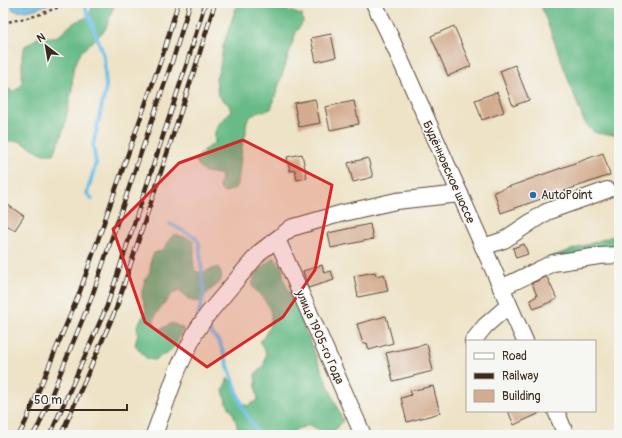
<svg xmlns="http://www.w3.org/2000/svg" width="622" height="438" font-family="Pangolin,sans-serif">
	<rect width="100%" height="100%" fill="#f6f6f2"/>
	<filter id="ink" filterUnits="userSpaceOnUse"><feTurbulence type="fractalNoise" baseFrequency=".025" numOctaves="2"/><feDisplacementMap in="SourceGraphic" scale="8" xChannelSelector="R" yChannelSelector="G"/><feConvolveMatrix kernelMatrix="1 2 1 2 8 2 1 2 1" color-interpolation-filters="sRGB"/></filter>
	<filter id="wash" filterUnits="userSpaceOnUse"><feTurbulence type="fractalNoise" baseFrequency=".012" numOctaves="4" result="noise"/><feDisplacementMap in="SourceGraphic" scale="16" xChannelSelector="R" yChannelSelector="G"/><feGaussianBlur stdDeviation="0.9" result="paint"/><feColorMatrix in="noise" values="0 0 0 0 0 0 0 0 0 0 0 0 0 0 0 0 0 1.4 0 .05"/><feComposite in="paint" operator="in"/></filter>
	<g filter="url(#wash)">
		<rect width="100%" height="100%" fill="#eee3c7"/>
		<g fill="#68bb87" stroke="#527252">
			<path d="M94,3H115L105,30L81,52L77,60L73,69L72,89L64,128L54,154H44L19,141H8L3,158V73L6,87L13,92L22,85V55L25,46L41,36C59,40 60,34 72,24C77,21 84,18 90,16L92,6Z"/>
			<path d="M244,3H263L302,15L303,22L296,32L271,109L257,113L251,116L247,121L246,127V134L242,146L238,184L236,188L224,193L219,188L221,175C209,171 201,176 196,160L204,150L215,143C213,121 222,125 231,110L228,104L218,96L216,78L220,66L223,46L236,8Z"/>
			<path d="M540,3H619V136C599,131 596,140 583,119Z"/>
			<path d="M175,234L187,238L193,241C196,251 191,260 195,271L201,273L218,267C226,280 218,284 209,291C206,294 203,298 200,301C187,303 188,297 179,290L173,293L156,314L154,320L155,327L161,329L172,323L184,329C179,334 179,340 175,346C172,350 160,357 154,360L147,359L135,345L138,333L137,326L144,315L146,309L142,296V290L146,278L150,272L151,260L154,253C169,250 165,241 175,234Z"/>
			<polygon points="619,234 619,253 544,259"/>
			<path d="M274,257L282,267L284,280L343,421L335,430L321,431L310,425L296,429L292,435H237V425L233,413L226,402L223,390L228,378L237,387L239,399L247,406L258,400L256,388L255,374L264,365L266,353L260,342C279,317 272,307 252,286L255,274Z"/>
		</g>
		<path fill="#6cbfe8" stroke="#547483" d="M11,3H52C40,7 25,14 13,10Z"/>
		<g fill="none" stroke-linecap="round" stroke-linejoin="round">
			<g stroke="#6cbfe8" stroke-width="4">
				<polyline points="84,3 104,56 106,87 93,145 96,163 87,193 92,199"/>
				<polyline points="170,224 195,237 199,243 204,294 198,316"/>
				<polyline points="208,329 220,343 243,409 257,432 258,435"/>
			</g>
		</g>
		<g id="blocks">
			<g fill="#d3ac8f">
				<polygon points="454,26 471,66 448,76 431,36"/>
				<polygon points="331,34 336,57 316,62 311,38"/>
				<polygon points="515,65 529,100 513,106 500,71"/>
				<polygon points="497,92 504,112 482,120 475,100"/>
				<polygon points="315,99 320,123 299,127 294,103"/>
				<polygon points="354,101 359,124 330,130 325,107"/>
				<polygon points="603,153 610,175 501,213 494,192"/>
				<polygon points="302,154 307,178 297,180 295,170 290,171 287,157"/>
				<polygon points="368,158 373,177 353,182 348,163"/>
				<polygon points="5,203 24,216 15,230 3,223 3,206"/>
				<polygon points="370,224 373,239 331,248 328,233"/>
				<polygon points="524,244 528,254 516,258 513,248"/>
				<polygon points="322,265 324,273 331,271 334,280 308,288 303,271"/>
				<polygon points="375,272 376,276 384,274 388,291 358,297 354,276"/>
				<polygon points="547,277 557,299 534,309 530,300 537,296 532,283"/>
				<polygon points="386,316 393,343 369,350 367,343 363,344 357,324"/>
				<polygon points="427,344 433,371 393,381 386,353"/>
				<polygon points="433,386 440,413 407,422 401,398 411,395 410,391"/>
				<polygon points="508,411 537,411 538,414 514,425"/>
			</g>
		</g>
	</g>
	<g filter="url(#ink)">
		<use href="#blocks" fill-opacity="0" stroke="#564637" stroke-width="1"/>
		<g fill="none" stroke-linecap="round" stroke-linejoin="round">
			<defs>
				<g id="minor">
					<polyline points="374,3 389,34 525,341"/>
					<polyline points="277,239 363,435"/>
					<polyline points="483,247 504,240 546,212 607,190"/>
					<polyline points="501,288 553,263 599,256 619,255"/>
					<polyline points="473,341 485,326 509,305"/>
					<polyline points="556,411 566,435"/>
					<polyline points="154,435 178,369 195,333 207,315 260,252 277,239 291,228 343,213 396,201 460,194"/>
				</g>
			</defs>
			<use href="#minor" stroke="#564637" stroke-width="18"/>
			<polyline stroke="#564637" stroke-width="2.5" stroke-dasharray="3 3" stroke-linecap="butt" points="3,23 35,16 70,3"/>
			<use href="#minor" stroke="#fff" stroke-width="16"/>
			<defs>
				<g id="rail">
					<polyline points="19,435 26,421 79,294 164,51 178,3"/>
					<polyline points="33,435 39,425 91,299 175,53 190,3"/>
					<polyline points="50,435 107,306 187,63 205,3"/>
					<polyline points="61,435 116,309 196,65 215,3"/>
				</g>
			</defs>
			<use href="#rail" stroke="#3b2a1e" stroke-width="4.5"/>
			<use href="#rail" stroke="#f6f6f2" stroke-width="3" stroke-dasharray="9" stroke-linecap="butt"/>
		</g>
	</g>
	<path fill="#d62828" fill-opacity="0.2" stroke="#d62828" stroke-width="3" stroke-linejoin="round" d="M243,140L332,185L315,270L283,317L207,367L145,322L113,229L179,163Z"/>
	<circle fill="#1f6fb2" stroke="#f6f6f2" stroke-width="1.5" cx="533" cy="195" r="4"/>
	<g text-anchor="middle" stroke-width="3" stroke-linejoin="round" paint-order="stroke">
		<g font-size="12" fill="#3b2a1e" stroke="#f6f6f2">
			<text transform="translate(449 172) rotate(66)" y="4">Будённовское шоссе</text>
			<text transform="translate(320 337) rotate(66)" y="4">улица 1905-го Года</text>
		</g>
		<g font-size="12" fill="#3b2a1e" stroke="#f6f6f2" text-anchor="start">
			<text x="541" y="199">AutoPoint</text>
		</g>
	</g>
	<rect width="622" height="438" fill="none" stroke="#f6f6f2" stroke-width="16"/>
	<rect x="466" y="340" width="130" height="72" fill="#f6f6f2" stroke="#aba49d"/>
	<rect x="474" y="353" width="20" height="6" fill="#ffffff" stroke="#aba49d"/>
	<text x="502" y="360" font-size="12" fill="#3b2a1e">Road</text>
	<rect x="474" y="373" width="20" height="6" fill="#3b2a1e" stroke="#aba49d"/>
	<text x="502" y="380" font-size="12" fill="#3b2a1e">Railway</text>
	<rect x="474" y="390" width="20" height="12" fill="#d3ac8f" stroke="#aba49d"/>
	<text x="502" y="400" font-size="12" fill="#3b2a1e">Building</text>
	<g transform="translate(46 46) rotate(329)" stroke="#f6f6f2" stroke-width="3" paint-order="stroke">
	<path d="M0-3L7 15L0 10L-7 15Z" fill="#3b2a1e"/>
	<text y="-6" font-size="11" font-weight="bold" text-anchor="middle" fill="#3b2a1e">N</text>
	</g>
	<path d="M28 404v6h99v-6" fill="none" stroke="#3b2a1e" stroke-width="2"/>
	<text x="34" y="404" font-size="12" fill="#3b2a1e" stroke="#f6f6f2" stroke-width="3" paint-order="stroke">50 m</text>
</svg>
